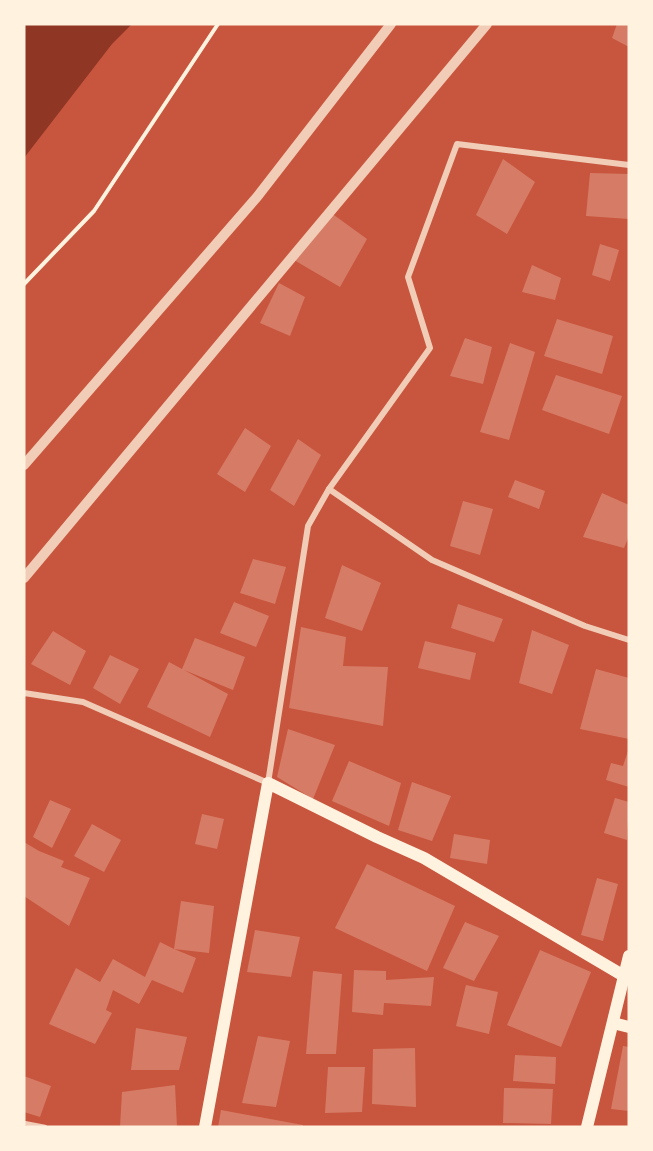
<svg xmlns="http://www.w3.org/2000/svg" width="653" height="1151" font-family="'Nunito Sans',sans-serif">
	<rect width="100%" height="100%" fill="#c8553d"/>
	<polygon fill="#8f3625" points="24,24 132,24 112,44 24,158"/>
	<g fill="#d67c66">
		<polygon points="617,24 629,24 629,47 612,38"/>
		<polygon points="503,159 535,182 507,234 476,215"/>
		<polygon points="590,173 629,174 629,219 586,216"/>
		<polygon points="327,210 367,239 340,287 294,260"/>
		<polygon points="600,244 619,250 610,281 592,275"/>
		<polygon points="532,265 561,278 555,300 522,292"/>
		<polygon points="279,283 305,297 290,336 260,323"/>
		<polygon points="557,319 613,336 602,374 544,356"/>
		<polygon points="465,338 492,347 483,384 450,376"/>
		<polygon points="510,343 535,352 509,440 480,432"/>
		<polygon points="556,375 622,396 609,434 542,410"/>
		<polygon points="245,428 271,446 245,492 217,474"/>
		<polygon points="298,439 321,455 294,506 270,490"/>
		<polygon points="515,480 545,491 539,509 508,497"/>
		<polygon points="602,493 629,505 629,536 624,548 583,537"/>
		<polygon points="463,501 493,509 480,555 450,546"/>
		<polygon points="253,559 286,567 275,604 240,593"/>
		<polygon points="342,565 381,583 362,631 325,618"/>
		<polygon points="234,602 269,616 256,647 220,633"/>
		<polygon points="458,604 503,619 494,642 451,628"/>
		<polygon points="301,627 346,637 343,666 388,667 383,726 289,708"/>
		<polygon points="532,630 569,645 552,694 519,683"/>
		<polygon points="53,631 86,651 70,685 31,664"/>
		<polygon points="195,638 245,657 233,690 184,670 228,694 210,737 147,707 169,662 182,669"/>
		<polygon points="425,641 476,653 470,680 418,668"/>
		<polygon points="110,655 139,669 120,704 93,688"/>
		<polygon points="596,669 629,678 629,739 580,729"/>
		<polygon points="288,729 335,745 313,799 277,777"/>
		<polygon points="629,748 629,787 606,780 611,763 623,766"/>
		<polygon points="349,761 401,783 389,826 332,801"/>
		<polygon points="412,782 451,796 432,841 398,830"/>
		<polygon points="615,798 629,802 627,840 604,833"/>
		<polygon points="50,800 71,809 52,848 33,837"/>
		<polygon points="202,814 224,819 217,849 195,844"/>
		<polygon points="92,824 121,840 104,872 74,856"/>
		<polygon points="454,834 490,840 487,864 450,858"/>
		<polygon points="24,842 39,851 64,861 61,867 90,878 69,926 24,896"/>
		<polygon points="367,864 455,906 427,971 335,928"/>
		<polygon points="597,878 618,884 603,941 581,935"/>
		<polygon points="181,901 214,906 209,953 174,949 196,958 183,993 152,980 139,1004 113,990 106,1010 112,1013 95,1044 49,1024 76,968 100,982 113,959 145,977 160,942 174,949"/>
		<polygon points="465,922 499,936 474,981 443,968"/>
		<polygon points="255,930 300,937 291,977 247,972"/>
		<polygon points="540,950 591,972 561,1047 507,1025"/>
		<polygon points="354,970 386,971 386,980 434,977 431,1006 384,1003 383,1015 352,1012"/>
		<polygon points="313,971 342,974 336,1054 306,1054"/>
		<polygon points="466,985 498,992 489,1034 456,1026"/>
		<polygon points="136,1028 187,1037 179,1070 131,1070"/>
		<polygon points="258,1036 290,1041 276,1107 242,1103"/>
		<polygon points="623,1046 629,1047 629,1111 611,1109"/>
		<polygon points="415,1048 416,1107 372,1104 373,1049"/>
		<polygon points="515,1055 556,1057 555,1084 513,1081"/>
		<polygon points="328,1067 365,1067 362,1112 325,1113"/>
		<polygon points="24,1076 51,1086 40,1117 24,1112"/>
		<polygon points="175,1085 177,1127 120,1127 122,1092"/>
		<polygon points="504,1088 553,1089 551,1124 503,1123"/>
		<polygon points="221,1110 303,1125 303,1127 218,1127"/>
	</g>
	<g fill="none" stroke-linecap="round" stroke-linejoin="round">
		<polyline stroke="#fff3e0" stroke-width="4" points="24,284 94,211 218,24"/>
		<polyline stroke="#f1ccb7" stroke-width="4.5" points="24,1123 45,1127"/>
		<g stroke="#f1ccb7" stroke-width="6">
			<polyline points="329,489 432,560 585,626 629,640"/>
			<polyline points="24,693 83,702 268,783 308,526 329,489 430,348 408,277 457,144 629,165"/>
		</g>
		<g stroke="#f1ccb7" stroke-width="10">
			<polyline points="24,465 257,197 391,24"/>
			<polyline points="24,578 487,24"/>
		</g>
		<g stroke="#fff3e0" stroke-width="12">
			<polyline points="613,1023 629,1027"/>
			<polyline points="205,1127 268,783 377,837 424,858 624,976"/>
			<polyline points="587,1127 629,956"/>
		</g>
	</g>
	<rect width="653" height="1151" fill="none" stroke="#fff3e0" stroke-width="51"/>
</svg>
